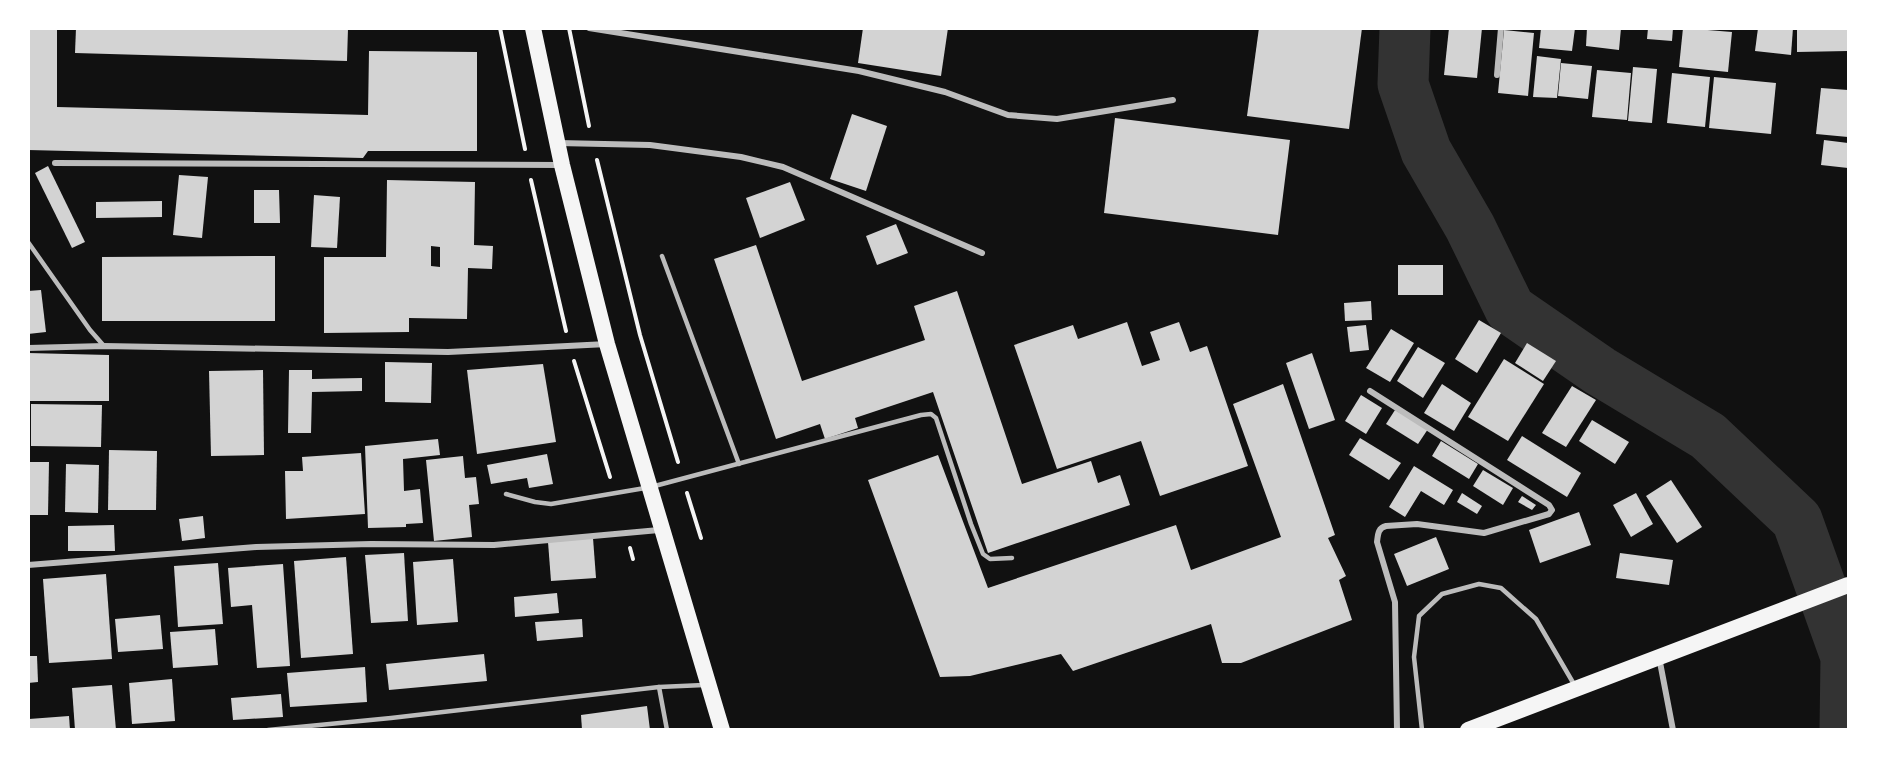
<svg xmlns="http://www.w3.org/2000/svg" width="1877" height="758" font-family="'Source Sans 3',sans-serif">
	<rect width="100%" height="100%" fill="#111"/>
	<g fill="none" stroke-linecap="round" stroke-linejoin="round">
		<polyline stroke="#333" stroke-width="51" points="1405,28 1403,84 1426,151 1470,227 1510,309 1600,371 1708,436 1797,520 1846,657 1845,730"/>
	</g>
	<g fill="#d3d3d3" fill-rule="evenodd">
		<polygon points="28,28 57,28 57,107 368,115 369,51 477,52 477,151 368,151 363,158 28,150"/>
		<polygon points="76,28 348,28 347,61 75,53"/>
		<polygon points="863,28 948,28 941,76 858,63"/>
		<polygon points="1259,28 1362,28 1349,129 1247,116"/>
		<polygon points="1449,28 1482,28 1477,78 1444,75"/>
		<polygon points="1541,28 1575,28 1572,51 1539,48"/>
		<polygon points="1587,28 1621,28 1619,50 1586,46"/>
		<polygon points="1648,28 1673,28 1672,41 1647,39"/>
		<polygon points="1683,28 1732,32 1728,72 1679,67"/>
		<polygon points="1758,28 1793,28 1791,55 1755,51"/>
		<polygon points="1797,28 1848,28 1848,51 1797,52"/>
		<polygon points="1504,30 1534,33 1528,96 1498,93"/>
		<polygon points="1537,56 1561,59 1557,98 1533,97"/>
		<polygon points="1561,63 1592,66 1588,99 1558,96"/>
		<polygon points="1633,67 1657,69 1652,123 1628,121"/>
		<polygon points="1597,70 1631,73 1627,120 1592,117"/>
		<polygon points="1672,73 1710,77 1705,127 1667,123"/>
		<polygon points="1714,77 1776,83 1771,134 1709,128"/>
		<polygon points="1821,88 1848,90 1848,137 1816,134"/>
		<polygon points="852,114 887,126 866,191 830,179"/>
		<polygon points="1115,118 1290,140 1278,235 1104,213"/>
		<polygon points="1824,140 1848,143 1848,168 1821,165"/>
		<polygon points="48,166 85,242 72,248 35,173"/>
		<polygon points="179,175 208,177 202,238 173,235"/>
		<path d="M387,180L475,182L474,245L493,246L492,269L468,268L467,319L409,318V332L324,333V257H386ZM431,246L440,247V267L431,266Z"/>
		<polygon points="790,182 805,220 760,238 746,198"/>
		<polygon points="254,190 279,190 280,223 254,223"/>
		<polygon points="314,195 340,197 337,248 311,247"/>
		<polygon points="162,201 162,217 96,218 96,202"/>
		<polygon points="896,224 908,253 877,265 866,236"/>
		<polygon points="756,245 802,381 925,340 914,306 957,291 1022,484 1091,461 1098,483 1120,475 1130,505 988,553 933,392 855,418 858,428 825,439 820,424 776,439 714,259"/>
		<polygon points="275,256 275,321 102,321 102,257"/>
		<rect x="1398" y="265" width="45" height="30"/>
		<polygon points="41,290 46,332 28,334 28,291"/>
		<polygon points="1371,301 1372,320 1345,321 1344,303"/>
		<polygon points="1479,320 1501,333 1477,373 1455,359"/>
		<polygon points="1127,322 1142,366 1160,360 1150,332 1179,322 1190,352 1207,346 1248,466 1160,496 1141,441 1057,469 1014,345 1073,325 1078,339"/>
		<polygon points="1366,325 1369,350 1350,352 1347,327"/>
		<polygon points="1391,329 1414,343 1390,382 1366,368"/>
		<polygon points="1527,343 1556,361 1543,381 1515,363"/>
		<polygon points="1418,347 1445,363 1423,398 1397,381"/>
		<polygon points="28,353 109,355 109,401 28,401"/>
		<polygon points="1312,353 1335,420 1309,429 1286,363"/>
		<polygon points="1504,359 1544,384 1508,441 1468,417"/>
		<polygon points="385,362 432,363 431,403 385,402"/>
		<polygon points="543,364 556,442 477,454 467,370"/>
		<polygon points="263,370 264,455 211,456 209,371"/>
		<polygon points="289,370 312,370 312,379 362,378 362,391 312,392 311,433 288,433"/>
		<polygon points="1283,384 1335,535 1328,538 1346,576 1339,580 1352,620 1241,663 1222,663 1211,624 1073,671 1061,654 970,676 940,677 868,480 938,455 988,588 1176,525 1191,570 1281,537 1233,404"/>
		<polygon points="1442,384 1471,403 1454,431 1424,413"/>
		<polygon points="1572,386 1596,400 1566,447 1542,433"/>
		<polygon points="1361,395 1382,408 1366,434 1345,421"/>
		<polygon points="31,404 102,405 101,447 31,446"/>
		<polygon points="1395,410 1428,429 1418,444 1386,424"/>
		<polygon points="1592,420 1629,442 1615,464 1579,441"/>
		<polygon points="1522,436 1581,473 1567,497 1507,460"/>
		<polygon points="1360,438 1401,463 1389,480 1349,455"/>
		<polygon points="438,439 440,455 403,459 404,491 420,489 423,523 406,524 406,527 368,528 365,446"/>
		<polygon points="1441,441 1478,464 1469,479 1432,456"/>
		<polygon points="109,450 157,451 156,510 108,510"/>
		<polygon points="361,453 365,514 286,519 285,471 303,471 302,457"/>
		<polygon points="547,454 553,484 529,488 527,478 491,484 487,465"/>
		<polygon points="463,456 465,478 476,477 479,504 469,505 472,537 434,541 426,460"/>
		<polygon points="28,462 49,462 48,515 28,515"/>
		<polygon points="66,464 99,465 98,513 65,512"/>
		<polygon points="1414,466 1453,490 1444,505 1421,491 1405,517 1389,507"/>
		<polygon points="1483,470 1513,488 1503,505 1473,486"/>
		<polygon points="1671,480 1702,527 1677,543 1646,496"/>
		<polygon points="1462,493 1482,506 1477,514 1457,502"/>
		<polygon points="1636,493 1653,524 1631,537 1613,505"/>
		<polygon points="1522,496 1536,505 1532,510 1518,502"/>
		<polygon points="1579,512 1591,545 1540,563 1529,530"/>
		<polygon points="203,516 205,538 182,541 179,519"/>
		<polygon points="114,525 115,551 68,551 68,526"/>
		<polygon points="1436,537 1449,569 1407,586 1394,554"/>
		<polygon points="593,538 596,578 551,581 548,542"/>
		<polygon points="404,553 408,621 371,623 365,555"/>
		<polygon points="1620,553 1673,560 1669,585 1616,578"/>
		<polygon points="346,557 353,654 301,658 294,561"/>
		<polygon points="453,559 458,622 417,625 413,562"/>
		<polygon points="218,563 223,624 178,627 174,566"/>
		<polygon points="283,564 290,666 257,668 252,605 231,607 228,568"/>
		<polygon points="106,574 112,659 49,663 43,579"/>
		<polygon points="557,593 559,613 515,617 514,597"/>
		<polygon points="160,615 163,649 118,652 115,619"/>
		<polygon points="582,619 583,637 537,641 535,622"/>
		<polygon points="215,629 218,665 173,668 170,632"/>
		<polygon points="484,654 487,681 389,690 386,664"/>
		<polygon points="28,656 37,656 38,682 28,683"/>
		<polygon points="365,667 367,702 290,707 287,673"/>
		<polygon points="172,679 175,721 132,724 129,683"/>
		<polygon points="112,685 116,730 75,730 72,688"/>
		<polygon points="281,694 283,717 233,720 231,698"/>
		<polygon points="647,706 650,730 582,730 581,715"/>
		<polygon points="69,716 70,730 30,730 29,719"/>
	</g>
	<g fill="none" stroke-linecap="round" stroke-linejoin="round">
		<g stroke="#f5f5f5" stroke-width="4">
			<polyline points="500,28 525,149"/>
			<polyline points="569,28 589,126"/>
			<polyline points="597,160 640,335 678,462"/>
			<polyline points="531,180 566,331"/>
			<polyline points="574,361 610,477"/>
			<polyline points="687,493 701,538"/>
			<polyline points="630,548 633,559"/>
		</g>
		<g stroke="#bcbcbc" stroke-width="4.5">
			<polyline points="28,242 90,330 104,346"/>
			<polyline points="662,256 739,464"/>
			<polyline points="506,494 535,502 551,504 651,487 921,415 931,414 936,418 971,524 983,554 990,559 1012,558"/>
			<polyline points="659,687 667,730"/>
			<polyline points="268,730 391,718 659,687 704,685"/>
			<polyline points="1422,730 1414,657 1419,616 1442,594 1479,584 1501,588 1536,619 1575,686"/>
		</g>
		<g stroke="#bcbcbc" stroke-width="6">
			<polyline points="589,28 859,71 945,92 1008,115 1057,119 1173,100"/>
			<polyline points="1497,75 1501,28"/>
			<polyline points="558,143 650,145 741,157 783,167 982,253"/>
			<polyline points="55,163 561,165"/>
			<polyline points="28,348 104,346 448,352 607,344"/>
			<path d="M1370,391L1549,505L1552,510L1549,514L1484,533L1417,524L1386,526C1378,528 1378,534 1377,542L1395,602L1397,730"/>
			<polyline points="28,565 256,547 371,544 494,545 659,530"/>
			<polyline points="1659,657 1673,730"/>
		</g>
		<g stroke="#f5f5f5" stroke-width="16">
			<polyline points="533,28 562,165 607,344 722,730"/>
			<polyline points="1468,730 1848,585"/>
		</g>
	</g>
	<rect width="1877" height="758" fill="none" stroke="#ffffff" stroke-width="60"/>
</svg>
